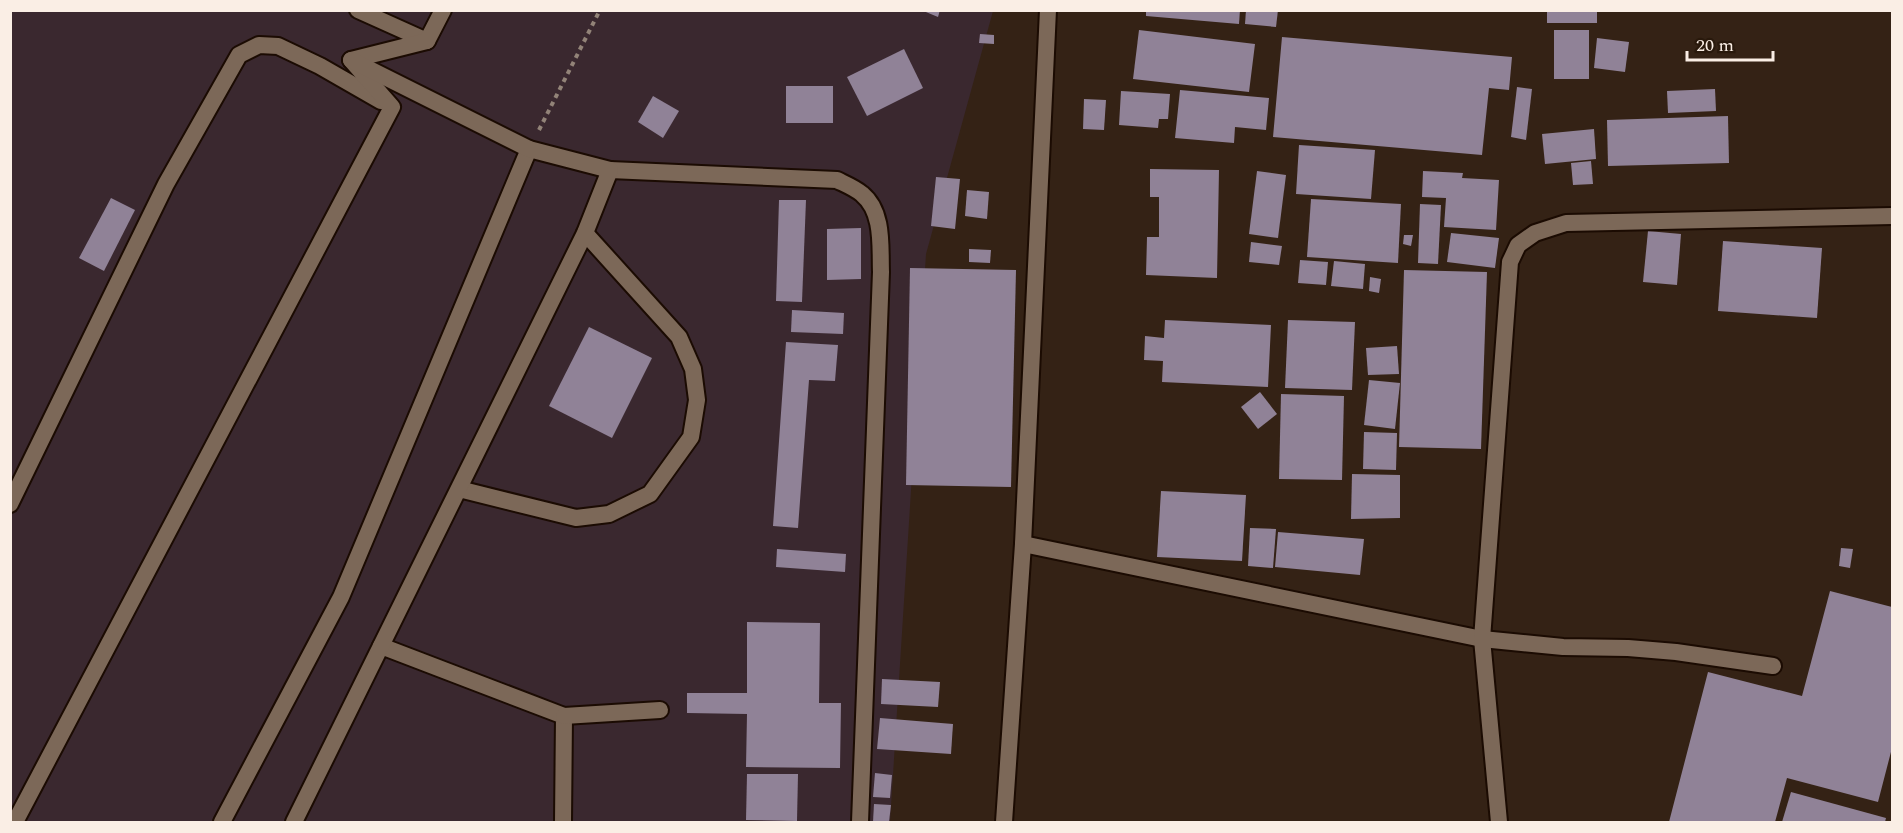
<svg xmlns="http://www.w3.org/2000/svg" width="1903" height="833" font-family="Spectral,serif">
	<rect width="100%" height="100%" fill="#342215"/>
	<polygon fill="#3a282f" points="10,11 993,11 926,254 890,822 11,822"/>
	<g fill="#908297">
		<polygon points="921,10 940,10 938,17"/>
		<polygon points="1146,10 1240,10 1239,24 1146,16"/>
		<polygon points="1246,10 1278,10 1276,27 1245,24"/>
		<rect x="1547" y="10" width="50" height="13"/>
		<polygon points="1139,30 1255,44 1249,92 1133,79"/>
		<rect x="1554" y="30" width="35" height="49"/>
		<polygon points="980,34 994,35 994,44 979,43"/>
		<polygon points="1282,37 1512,57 1509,90 1489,88 1482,155 1273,137"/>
		<polygon points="1597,38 1629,42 1625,72 1594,68"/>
		<polygon points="904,49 923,88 867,116 847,77"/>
		<rect x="786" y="86" width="47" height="37"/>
		<polygon points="1517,87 1532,89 1526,140 1511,137"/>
		<polygon points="1715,89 1716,111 1668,113 1667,91"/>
		<polygon points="1180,90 1269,98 1266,130 1235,127 1234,143 1175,138"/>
		<polygon points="1121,91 1170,94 1168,119 1159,119 1158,128 1119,125"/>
		<polygon points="653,96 679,111 663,138 638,122"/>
		<polygon points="1084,99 1106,100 1104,130 1083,129"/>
		<polygon points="1728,116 1729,163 1608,166 1607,120"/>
		<polygon points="1594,129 1596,159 1545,164 1542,134"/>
		<polygon points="1299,145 1375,150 1371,199 1296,194"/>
		<polygon points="1591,161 1593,184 1573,185 1571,163"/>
		<polygon points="1150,169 1219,170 1217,278 1146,275 1147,237 1159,237 1159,197 1150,197"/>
		<polygon points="1257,171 1286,175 1278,238 1249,234"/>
		<polygon points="1423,171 1463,173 1462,178 1499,180 1496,230 1444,227 1446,198 1422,197"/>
		<polygon points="936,177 960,179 955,229 931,226"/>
		<polygon points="967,190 989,192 987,219 965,216"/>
		<polygon points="111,198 135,210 104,271 79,258"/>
		<polygon points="1311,199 1401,204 1398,263 1307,257"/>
		<polygon points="779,200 806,200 802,302 776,301"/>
		<polygon points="1420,204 1441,205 1438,264 1418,263"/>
		<polygon points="861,228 861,279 827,280 827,229"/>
		<polygon points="1648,231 1681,234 1677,285 1643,282"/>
		<polygon points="1451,233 1499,238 1495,268 1447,262"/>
		<polygon points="1404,235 1413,235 1411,246 1403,244"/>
		<polygon points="1723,241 1822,248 1817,318 1718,311"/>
		<polygon points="1251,242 1282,246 1279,265 1249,262"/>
		<polygon points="969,249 991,250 990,263 969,262"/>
		<polygon points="1300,260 1328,262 1326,285 1298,283"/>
		<polygon points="1334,261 1365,264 1363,289 1331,286"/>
		<polygon points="910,268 1016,270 1011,487 906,485"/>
		<polygon points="1404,270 1487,272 1481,449 1399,447"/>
		<polygon points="1370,277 1381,279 1379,293 1369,291"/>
		<polygon points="792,310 844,313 843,334 791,332"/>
		<polygon points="1165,320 1271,325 1268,387 1162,382 1163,361 1144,360 1145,336 1164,338"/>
		<polygon points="1288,320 1355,322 1352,390 1285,388"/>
		<polygon points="589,327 652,358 612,438 549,406"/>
		<polygon points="786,342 838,345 835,381 809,380 798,528 773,526"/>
		<polygon points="1397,346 1399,374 1368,375 1366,348"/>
		<polygon points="1369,380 1400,383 1395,429 1364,425"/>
		<polygon points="1260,392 1277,414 1258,429 1241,407"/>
		<polygon points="1281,394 1344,396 1342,480 1279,479"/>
		<polygon points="1364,432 1397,433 1396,470 1363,469"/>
		<polygon points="1352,474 1400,475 1400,518 1351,519"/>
		<polygon points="1161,491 1246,495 1242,561 1157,557"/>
		<polygon points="1250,528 1276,529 1273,568 1248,566"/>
		<polygon points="1278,532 1364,539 1360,575 1275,567"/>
		<polygon points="1841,548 1853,549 1850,568 1839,566"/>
		<polygon points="777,549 846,554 845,572 776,567"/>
		<polygon points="1830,591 1892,607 1892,748 1878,802 1787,778 1775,822 1669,822 1708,672 1802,696"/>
		<polygon points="747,622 820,623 819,703 841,703 840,768 746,767 747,714 687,713 687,693 747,693"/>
		<polygon points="882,679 940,682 938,707 881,704"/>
		<polygon points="880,718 953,724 951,754 877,749"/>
		<polygon points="875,773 892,775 890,798 873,797"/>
		<polygon points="747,774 798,774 797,821 746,820"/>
		<polygon points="1791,792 1886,818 1885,822 1782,822"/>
		<polygon points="874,804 891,805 889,822 873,822"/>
	</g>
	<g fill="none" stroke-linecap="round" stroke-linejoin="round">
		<defs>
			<g id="lane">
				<polyline points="358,10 427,41"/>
				<path d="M610,170L837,180C845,184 855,188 862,194C884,212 880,247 881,272L860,822"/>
				<polyline points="459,489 576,518 609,514 650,494 691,437 697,400 693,369 679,337 585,233"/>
				<polyline points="10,504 166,184 239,55 259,45 278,46 320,66 381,101"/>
				<polyline points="1023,544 1482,639 1563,647 1628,648 1676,652 1773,666"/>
				<polyline points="381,646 564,716 563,822"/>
				<polyline points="564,716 660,710"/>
				<polyline points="15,822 392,107 351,60 427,41 443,10"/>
				<polyline points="222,822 341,597 529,149"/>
				<polyline points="294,822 585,233 610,170 529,149 351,60"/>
				<polyline points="1004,822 1023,544 1048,10"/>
				<polyline points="1499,822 1482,639 1510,262 1518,245 1535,233 1566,223 1892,216"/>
			</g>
		</defs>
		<use href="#lane" stroke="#1b0b02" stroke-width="20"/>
		<polyline stroke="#928378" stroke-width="4" stroke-dasharray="4.5 4.5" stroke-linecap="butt" points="539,130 600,10"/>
		<use href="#lane" stroke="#7c6858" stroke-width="16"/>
	</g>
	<rect width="1903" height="833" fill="none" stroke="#faeee5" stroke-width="24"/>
	<path d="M1687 51v9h86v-9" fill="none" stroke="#faeee5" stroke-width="3"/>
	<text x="1696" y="51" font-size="18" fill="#faeee5" stroke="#29190c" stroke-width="4.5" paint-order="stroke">20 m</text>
</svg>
